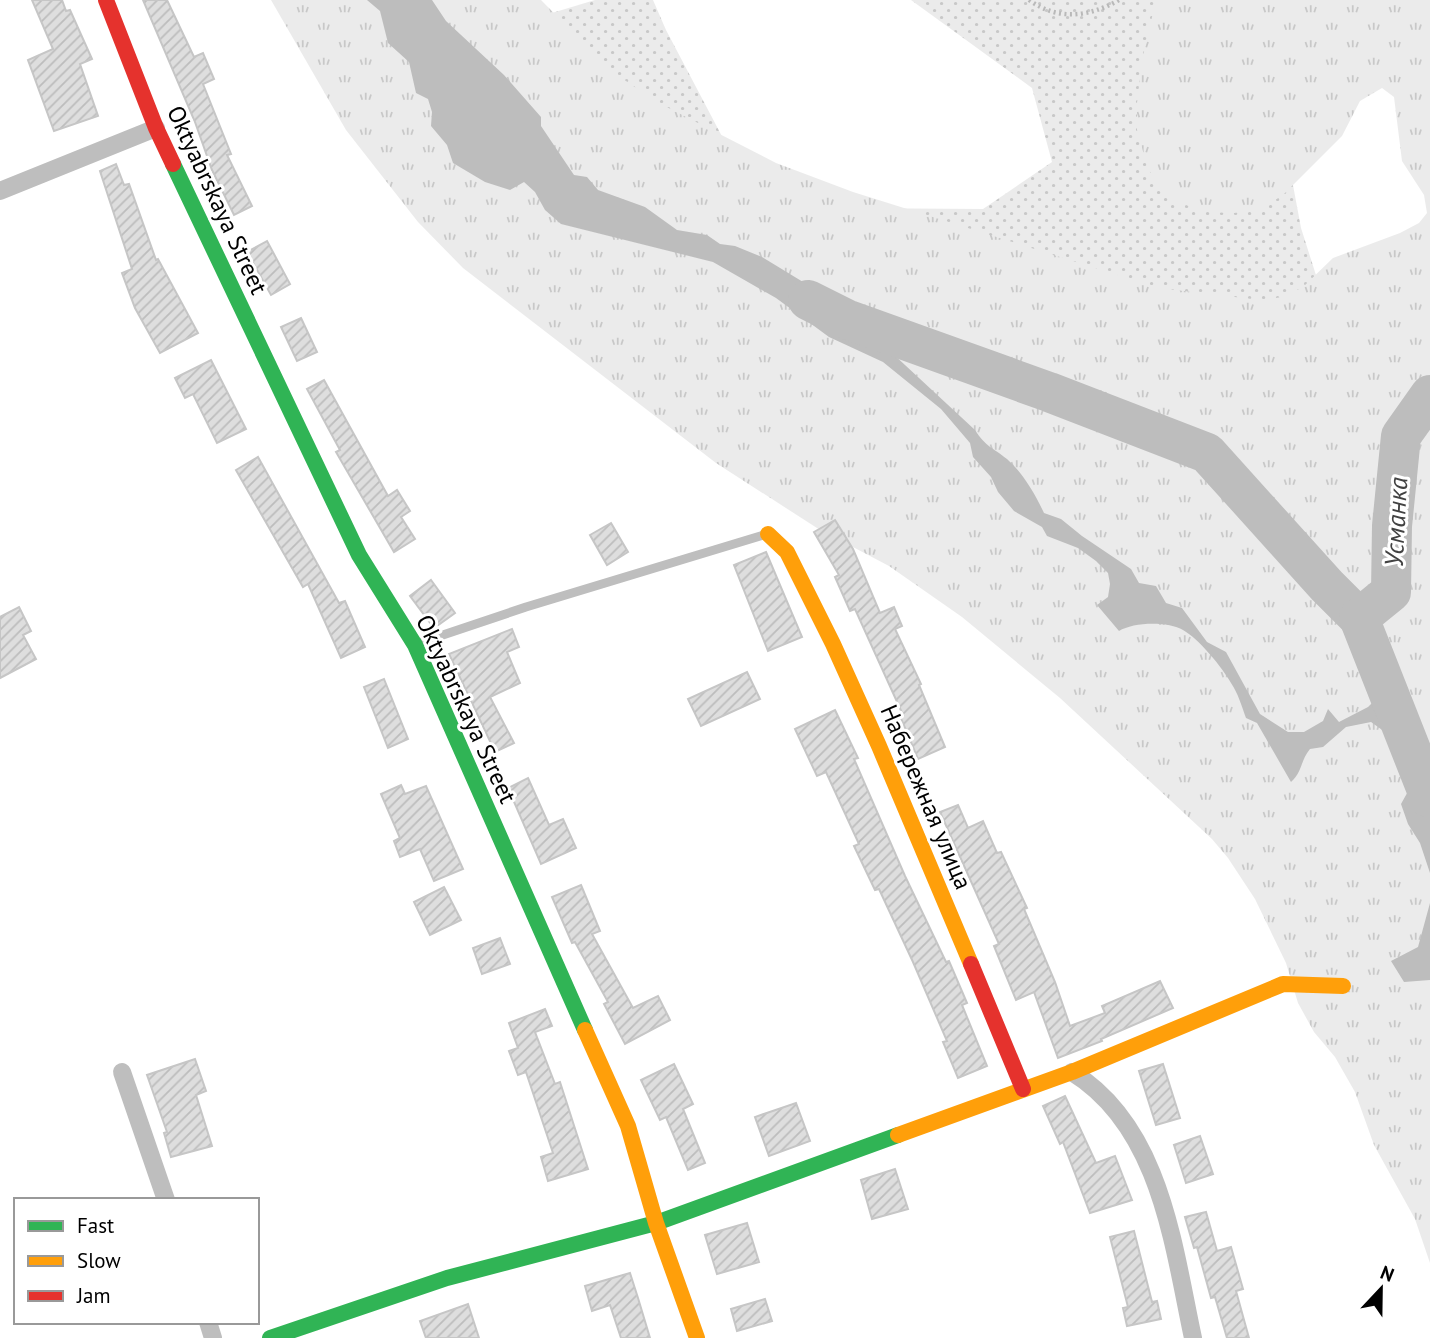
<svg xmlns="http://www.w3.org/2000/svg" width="1430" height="1338" font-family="'PT Sans',sans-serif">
	<defs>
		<pattern id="grass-dots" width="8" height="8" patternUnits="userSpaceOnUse" patternTransform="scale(1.75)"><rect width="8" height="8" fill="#ebebeb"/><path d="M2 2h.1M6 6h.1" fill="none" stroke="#c8c8c8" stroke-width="1.8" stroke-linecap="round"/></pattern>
		<pattern id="park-tufts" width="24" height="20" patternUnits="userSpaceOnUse" patternTransform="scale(1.75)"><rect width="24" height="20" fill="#ebebeb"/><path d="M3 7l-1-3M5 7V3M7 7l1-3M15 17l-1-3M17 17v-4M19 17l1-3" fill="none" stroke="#c8c8c8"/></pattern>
		<pattern id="building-hatch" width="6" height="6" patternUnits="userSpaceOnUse" patternTransform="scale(1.75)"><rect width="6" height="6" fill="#dedede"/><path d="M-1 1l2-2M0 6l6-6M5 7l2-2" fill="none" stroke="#bdbdbd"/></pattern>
	</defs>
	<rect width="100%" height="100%" fill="#fff"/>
	<polygon fill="url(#grass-dots)" points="595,0 653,0 666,30 746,182 837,208 983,209 1052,162 1032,88 911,0 1194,0 1185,67 1208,132 1279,110 1301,228 1342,357 1302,409 1190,377 1046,303 902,298 614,158 558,100 499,29"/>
	<polygon fill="url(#park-tufts)" points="271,0 541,0 610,70 655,101 776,163 853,192 1159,288 1260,300 1283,297 1303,287 1333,258 1400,233 1419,223 1427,213 1424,195 1402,161 1394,97 1382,88 1360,101 1342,136 1283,195 1261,209 1234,213 1207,212 1171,200 1148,169 1137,130 1137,103 1142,60 1156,0 1430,0 1430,1263 1415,1219 1374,1145 1355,1092 1335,1057 1314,1032 1298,1003 1286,963 1255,899 1228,858 1212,839 1060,698 962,617 889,566 817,528 716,463 463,268 418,222 346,130"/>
	<g fill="#bdbdbd">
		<path d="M367,0H432L446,21L504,75L541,117V126L574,175L587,177L598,190L645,207L677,230L707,235L720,244L735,246L762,257L854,313L861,334L891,352L975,430C986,447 992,447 1007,459C1023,473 1035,494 1044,513L1061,519L1082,536L1131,569L1139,583L1156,586L1166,603L1182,608L1207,642L1226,652L1260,714L1288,732H1304L1323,721L1328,709L1339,722L1368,707L1377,698L1398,691C1419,723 1430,741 1430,780C1426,779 1423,778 1419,776C1413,772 1386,738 1385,732L1371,722L1346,727L1323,747L1310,749C1300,761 1303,771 1291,782L1257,723L1246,718C1242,707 1238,693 1231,683C1222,667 1199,639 1183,630C1168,621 1133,622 1119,631L1097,605L1108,597L1110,584L1108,573L1096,561L1078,548L1047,536L1042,527L1014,511L998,492L991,477L973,457L970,443L941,409L883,362L829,337L776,298L713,262L561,224L545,210L535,192L524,182L510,190L485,182L453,163L447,145L431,126L432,112L428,99L416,93L409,62L388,43L380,11Z"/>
		<polygon points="1416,777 1430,783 1430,873 1420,843 1408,824 1401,804"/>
		<polygon points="1430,903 1430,980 1404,982 1391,961 1418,947"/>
	</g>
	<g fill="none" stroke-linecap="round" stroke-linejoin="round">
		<g stroke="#bdbdbd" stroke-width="40">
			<polyline points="808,300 846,319 1049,392 1207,453 1327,586 1359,618"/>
			<polyline points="1430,395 1401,436 1392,526 1391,592 1359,618 1430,798"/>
		</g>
	</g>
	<g fill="url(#building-hatch)" stroke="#c6c6c6" stroke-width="2">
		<polygon points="32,0 62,0 66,11 70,10 92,59 80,64 98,116 54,131 28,60 53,49"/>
		<polygon points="143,0 167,0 194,57 203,53 214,79 203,84 231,154 227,155 252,206 234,215 212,170 195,122"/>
		<polygon points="116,164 124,185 129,184 156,260 158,259 198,333 160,353 135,308 122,273 132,269 100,171"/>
		<polygon points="267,241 290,284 271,295 247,252"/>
		<polygon points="301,318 317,352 297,361 281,327"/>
		<polygon points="211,360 246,429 217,443 193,394 185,398 175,378"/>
		<polygon points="324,380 388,496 397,490 410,511 401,517 415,539 394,552 336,452 340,450 307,389"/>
		<polygon points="258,457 339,603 345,601 365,647 341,658 308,584 303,587 236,470"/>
		<polygon points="835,520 853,549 880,613 894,607 902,626 895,629 921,684 919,685 945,747 918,759 900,716 903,715 855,609 850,611 835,577 839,575 814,532"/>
		<polygon points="611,523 628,552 607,565 590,535"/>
		<polygon points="766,552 802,637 768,651 734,565"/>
		<polygon points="431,580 455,613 434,628 410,596"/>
		<polygon points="19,607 31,631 23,635 36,659 0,678 0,617"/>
		<polygon points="512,629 519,647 507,652 520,683 490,697 514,743 495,752 449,654"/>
		<polygon points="747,672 760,699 701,726 688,699"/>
		<polygon points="384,679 408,739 388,748 364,687"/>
		<polygon points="835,710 858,758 854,759 905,876 946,962 949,961 967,1003 962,1005 987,1066 958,1078 943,1042 947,1041 913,962 879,889 875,890 854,846 859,844 826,772 817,776 795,729"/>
		<polygon points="528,778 549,825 563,819 576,848 541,864 508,788"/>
		<polygon points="401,785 405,794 426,786 463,869 434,881 420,849 400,857 394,841 400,838 381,794"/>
		<polygon points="958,805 968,828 983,821 997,853 1001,852 1027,908 1024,909 1055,982 1070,1026 1105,1013 1102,1006 1160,981 1173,1008 1101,1039 1102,1041 1058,1058 1034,992 1016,1000 994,946 999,944 940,812"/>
		<polygon points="581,885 600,931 592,934 633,1008 658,996 670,1020 625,1044 604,1004 608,1002 575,942 572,943 552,897"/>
		<polygon points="444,887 461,920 430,935 414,902"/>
		<polygon points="500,938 510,964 482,974 473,948"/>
		<polygon points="545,1009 552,1026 535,1032 555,1084 560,1082 588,1169 548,1181 541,1157 553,1153 526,1072 518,1075 509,1051 518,1048 509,1023"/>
		<polygon points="195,1059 206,1091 196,1095 212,1146 171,1157 164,1133 167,1132 147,1075"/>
		<polygon points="674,1064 693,1104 683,1109 705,1163 688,1170 666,1117 660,1120 641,1080"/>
		<polygon points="1163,1064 1180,1118 1156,1125 1139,1071"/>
		<polygon points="1065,1096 1096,1163 1115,1156 1132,1200 1090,1213 1063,1142 1060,1144 1043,1106"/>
		<polygon points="796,1103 810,1141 769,1156 755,1117"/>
		<polygon points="1200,1136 1213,1174 1186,1183 1174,1145"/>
		<polygon points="895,1169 908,1209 872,1219 861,1180"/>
		<polygon points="1206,1212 1217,1251 1231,1247 1243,1289 1236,1291 1249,1338 1227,1338 1215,1297 1211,1298 1197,1247 1194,1248 1185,1217"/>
		<polygon points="747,1223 759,1262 717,1274 705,1235"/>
		<polygon points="1134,1231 1152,1302 1157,1301 1161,1319 1127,1326 1123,1308 1128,1307 1110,1237"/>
		<polygon points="630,1273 638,1298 650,1338 621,1338 610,1305 592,1311 585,1286"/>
		<polygon points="765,1299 772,1321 737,1331 731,1309"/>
		<polygon points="468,1304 479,1338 426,1338 420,1321"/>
	</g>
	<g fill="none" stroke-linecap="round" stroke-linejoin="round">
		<path stroke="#b9b9b9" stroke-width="4.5" stroke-dasharray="2 3.5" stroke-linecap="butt" d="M1029,0C1058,21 1089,17 1119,0"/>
		<polyline stroke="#bebebe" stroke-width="9" points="416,644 526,607 767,534"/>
		<g stroke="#bebebe" stroke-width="18">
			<polyline points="0,191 156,128"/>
			<polyline points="122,1072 166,1200"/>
			<path d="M1072,1072C1161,1127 1173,1245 1193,1338"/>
			<polyline points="208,1322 213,1338"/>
		</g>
		<g stroke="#30b455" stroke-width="16">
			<polyline points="173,164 359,555 415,645 585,1030"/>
			<polyline points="270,1338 447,1278 656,1223 898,1135"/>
		</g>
		<g stroke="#ff9f0a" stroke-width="16">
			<polyline points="768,534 787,552 833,644 879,746 971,964"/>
			<polyline points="585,1030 628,1126 656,1223 697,1338"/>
			<polyline points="898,1135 1072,1072 1283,984 1343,986"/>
		</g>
		<g stroke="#e5322d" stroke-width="16">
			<polyline points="106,0 156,128 173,164"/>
			<polyline points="971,964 1023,1089"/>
		</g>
	</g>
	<g text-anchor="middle" stroke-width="6" stroke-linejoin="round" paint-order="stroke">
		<g font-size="24" fill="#000" stroke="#fff">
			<text transform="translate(217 200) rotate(65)" y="8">Oktyabrskaya Street</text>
			<text transform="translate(466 709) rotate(65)" y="8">Oktyabrskaya Street</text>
			<text transform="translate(926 797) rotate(67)" y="8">Набережная улица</text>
		</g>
		<g font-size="26" font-style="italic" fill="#424242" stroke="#fff">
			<text transform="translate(1396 522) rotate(-87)" y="9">Усманка</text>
		</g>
	</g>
	<rect x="14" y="1198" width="245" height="126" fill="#ffffff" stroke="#999999" stroke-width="2"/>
	<rect x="28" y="1221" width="35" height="10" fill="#30b455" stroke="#999999" stroke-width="2"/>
	<text x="77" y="1233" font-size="21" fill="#000000">Fast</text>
	<rect x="28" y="1256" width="35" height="10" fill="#ff9f0a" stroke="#999999" stroke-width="2"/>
	<text x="77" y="1268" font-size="21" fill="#000000">Slow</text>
	<rect x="28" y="1291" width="35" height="10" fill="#e5322d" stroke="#999999" stroke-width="2"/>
	<text x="77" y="1303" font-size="21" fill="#000000">Jam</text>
	<g transform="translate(1381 1289) rotate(22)" stroke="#ffffff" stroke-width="5" paint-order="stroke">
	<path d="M0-5L12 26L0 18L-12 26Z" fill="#000000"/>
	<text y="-10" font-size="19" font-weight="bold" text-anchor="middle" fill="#000000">N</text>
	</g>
</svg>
